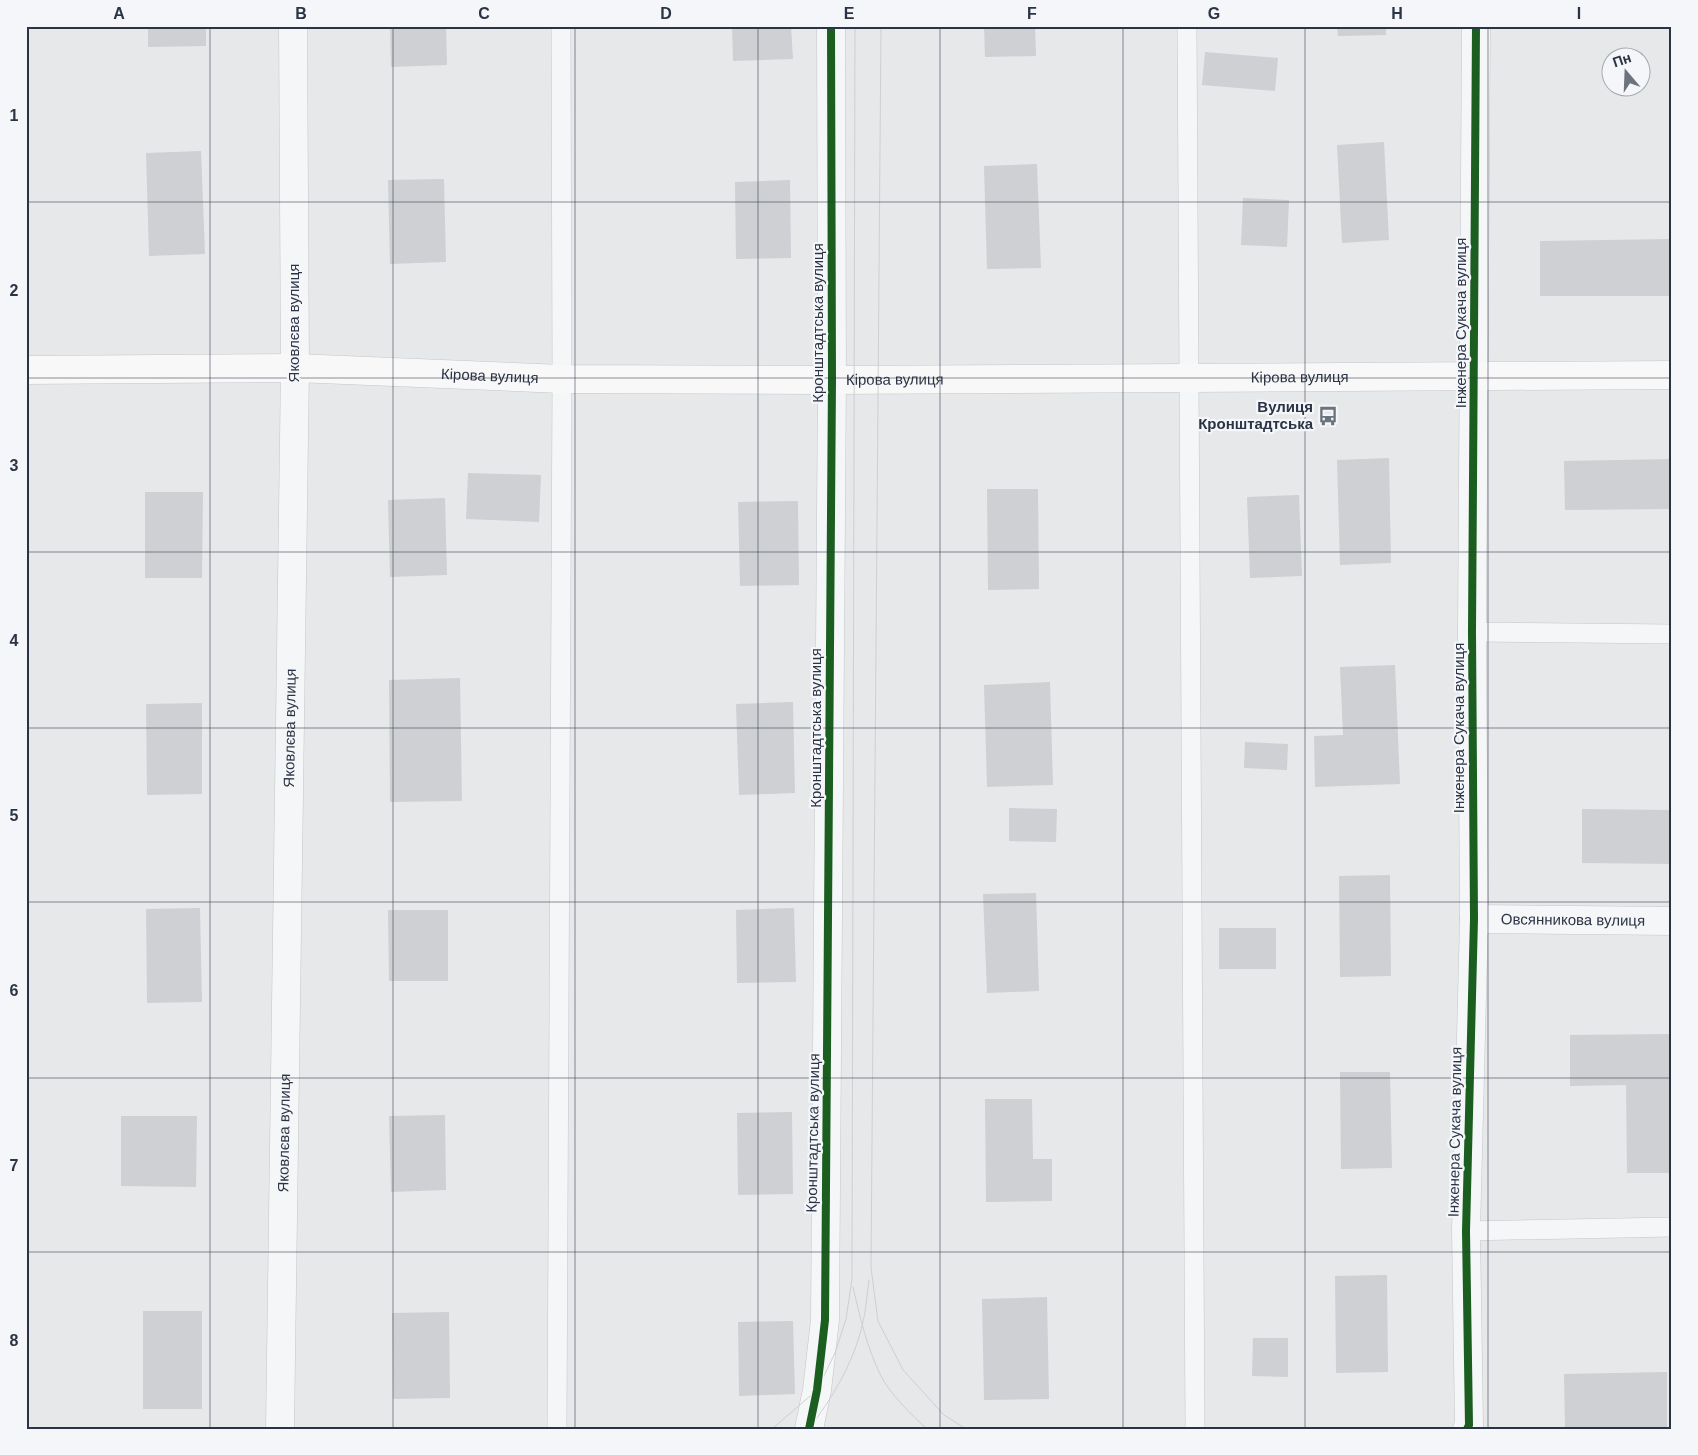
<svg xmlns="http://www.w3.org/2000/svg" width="1698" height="1455" font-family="Arial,sans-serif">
	<rect width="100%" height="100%" fill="#e6e8ea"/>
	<g fill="#ced0d3">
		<polygon points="148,26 206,26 206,46 148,47"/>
		<polygon points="390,26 446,26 447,65 391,67"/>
		<polygon points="732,26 791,26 793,59 733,61"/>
		<polygon points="984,26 1035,26 1036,56 985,57"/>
		<polygon points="1337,26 1386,26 1386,35 1338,36"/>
		<polygon points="1205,52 1278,58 1275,91 1202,85"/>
		<polygon points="1384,142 1389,240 1342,243 1337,145"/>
		<polygon points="201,151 205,254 149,256 146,153"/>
		<polygon points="1037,164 1041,268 987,269 984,166"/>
		<polygon points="444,179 446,262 390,264 388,180"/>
		<polygon points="790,180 791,258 736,259 735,182"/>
		<polygon points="1243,198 1289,200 1287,247 1241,245"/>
		<polygon points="1672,239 1672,296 1540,296 1540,241"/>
		<polygon points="1389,458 1391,563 1340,565 1337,460"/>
		<polygon points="1672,459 1672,509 1565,510 1564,461"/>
		<polygon points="468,473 541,475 539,522 466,519"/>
		<polygon points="987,489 1038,489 1039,589 988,590"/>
		<polygon points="145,492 203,492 202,578 145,578"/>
		<polygon points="1299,495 1302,576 1250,578 1247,497"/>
		<polygon points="445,498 447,575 390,577 388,500"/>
		<polygon points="798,501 799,585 740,586 738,502"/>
		<polygon points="1395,665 1400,784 1315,787 1314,736 1343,735 1340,667"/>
		<polygon points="460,678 462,801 390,802 389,680"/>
		<polygon points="1050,682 1053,785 987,787 984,685"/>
		<polygon points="793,702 795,793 739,795 736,704"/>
		<polygon points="202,703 202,794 147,795 146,704"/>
		<polygon points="1245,742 1288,744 1287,770 1244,768"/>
		<polygon points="1009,808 1057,809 1056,842 1009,841"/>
		<polygon points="1582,809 1672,810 1672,864 1582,863"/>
		<polygon points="1390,875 1391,976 1340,977 1339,876"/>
		<polygon points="1036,893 1039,991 987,993 983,894"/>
		<polygon points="200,908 202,1002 147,1003 146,909"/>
		<polygon points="794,908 796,982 737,983 736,910"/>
		<polygon points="388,910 448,910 448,981 389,981"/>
		<rect x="1219" y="928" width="57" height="41"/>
		<polygon points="1672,1034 1672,1173 1627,1173 1626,1085 1570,1086 1570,1035"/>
		<polygon points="1340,1072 1390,1072 1392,1168 1341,1169"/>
		<polygon points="985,1099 1032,1099 1033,1159 1052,1159 1052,1201 986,1202"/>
		<polygon points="792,1112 793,1194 738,1195 737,1113"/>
		<polygon points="445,1115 446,1190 391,1192 389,1116"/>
		<polygon points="121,1116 197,1116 196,1187 121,1186"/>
		<polygon points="1387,1275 1388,1372 1336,1373 1335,1276"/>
		<polygon points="1047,1297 1049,1399 984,1400 982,1299"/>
		<rect x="143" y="1311" width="59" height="98"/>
		<polygon points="449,1312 450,1398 393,1399 392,1313"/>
		<polygon points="793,1321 795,1394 739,1396 738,1322"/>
		<polygon points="1253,1338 1288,1338 1288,1377 1252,1376"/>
		<polygon points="1667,1372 1667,1429 1565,1429 1564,1374"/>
	</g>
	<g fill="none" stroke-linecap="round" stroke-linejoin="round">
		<defs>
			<g id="service">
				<polyline points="1187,26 1195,1429"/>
				<polyline points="1472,632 1672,634"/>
				<polyline points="1466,1231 1672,1227"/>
				<polyline points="557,1429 562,379 561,26"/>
			</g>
			<g id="minor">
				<polyline points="831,26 832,380"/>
				<path id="s1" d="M1474,919L1672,921"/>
				<path id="s2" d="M280,1429L295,368L293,26"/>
				<polyline points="1467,1429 1469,1425 1466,1231 1474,919 1472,632 1476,26"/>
			</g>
			<polyline id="tertiary" points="809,1429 817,1390 825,1320 832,380"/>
			<g id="secondary">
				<path id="s3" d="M26,370L295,368L562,379L832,380L1672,375"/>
			</g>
		</defs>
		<use href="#service" stroke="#c4c6c8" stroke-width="20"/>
		<use href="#minor" stroke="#c4c6c8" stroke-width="29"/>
		<use href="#tertiary" stroke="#c4c6c8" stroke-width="29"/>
		<use href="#secondary" stroke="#c4c6c8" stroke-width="29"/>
		<use href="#service" stroke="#f5f6f7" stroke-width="19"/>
		<use href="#minor" stroke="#f5f6f7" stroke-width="28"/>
		<use href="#tertiary" stroke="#f5f6f7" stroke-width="28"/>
		<use href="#secondary" stroke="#f8f8f8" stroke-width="28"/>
		<g stroke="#cecfd2" stroke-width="1">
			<polyline points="881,26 871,1268 878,1321 903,1370 944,1415 966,1429"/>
			<path d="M853,1287C860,1317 867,1348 881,1376C890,1394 912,1415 927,1429"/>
			<polyline points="772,1429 817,1390 835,1353 846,1319 852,1279 855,26"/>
			<path d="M809,1429C832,1398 853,1364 862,1326C866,1311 867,1295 869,1280"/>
		</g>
		<defs>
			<g id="cycleway">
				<polyline points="809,1429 817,1390 825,1320 832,380 831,26"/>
				<polyline points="1467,1429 1469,1425 1466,1231 1474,919 1472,632 1476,26"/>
			</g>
		</defs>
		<use href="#cycleway" stroke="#f4f6f9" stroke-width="11"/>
		<use href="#cycleway" stroke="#1b5e20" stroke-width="8"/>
	</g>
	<path fill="none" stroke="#2b3445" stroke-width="1" stroke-opacity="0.55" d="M210,26V1429M393,26V1429M575,26V1429M758,26V1429M940,26V1429M1123,26V1429M1305,26V1429M1488,26V1429M26,202H1672M26,378H1672M26,552H1672M26,728H1672M26,902H1672M26,1078H1672M26,1252H1672"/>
	<defs>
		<symbol id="bus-bare" viewBox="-9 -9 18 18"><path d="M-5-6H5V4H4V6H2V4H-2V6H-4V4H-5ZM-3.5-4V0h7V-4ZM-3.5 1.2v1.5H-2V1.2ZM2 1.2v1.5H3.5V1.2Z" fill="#6c737f" stroke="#f4f6f9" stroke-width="2.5" paint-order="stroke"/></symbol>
	</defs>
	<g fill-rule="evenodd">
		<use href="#bus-bare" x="1314" y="402" width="28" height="28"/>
	</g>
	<g text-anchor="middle" stroke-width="4.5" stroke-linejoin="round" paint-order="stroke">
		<g font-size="15" fill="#2b3445" stroke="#f4f6f9">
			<text transform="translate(294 323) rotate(-90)" y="5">Яковлєва вулиця</text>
			<text transform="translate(818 323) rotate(-90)" y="5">Кронштадтська вулиця</text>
			<text transform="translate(1461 323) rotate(-90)" y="5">Інженера Сукача вулиця</text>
			<text dy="5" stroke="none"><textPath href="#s3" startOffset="464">Кірова вулиця</textPath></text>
			<text dy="5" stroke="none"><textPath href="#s3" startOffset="1274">Кірова вулиця</textPath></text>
			<text dy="5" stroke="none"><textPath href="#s3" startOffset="869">Кірова вулиця</textPath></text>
			<text dy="5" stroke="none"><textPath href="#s2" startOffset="701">Яковлєва вулиця</textPath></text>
			<text transform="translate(816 728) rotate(-90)" y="5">Кронштадтська вулиця</text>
			<text transform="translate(1459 728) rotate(-90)" y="5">Інженера Сукача вулиця</text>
			<text dy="5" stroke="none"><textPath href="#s1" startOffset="99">Овсянникова вулиця</textPath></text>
			<text dy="5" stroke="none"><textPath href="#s2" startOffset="296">Яковлєва вулиця</textPath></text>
			<text transform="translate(1455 1132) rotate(-89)" y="5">Інженера Сукача вулиця</text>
			<text transform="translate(813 1133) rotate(-89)" y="5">Кронштадтська вулиця</text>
		</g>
		<g font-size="15" font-weight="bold" fill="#2b3445" stroke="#f4f6f9" text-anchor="end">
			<text x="1313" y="412">Вулиця<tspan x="1313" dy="17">Кронштадтська</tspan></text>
		</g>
	</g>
	<rect width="1698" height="1455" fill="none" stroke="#f4f6f9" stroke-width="55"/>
	<g transform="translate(1626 72) rotate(341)"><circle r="24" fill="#f4f6f9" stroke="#a4a8b1"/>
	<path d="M0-4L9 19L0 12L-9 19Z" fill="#6c737f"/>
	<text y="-8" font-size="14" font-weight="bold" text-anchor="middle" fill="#2b3445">Пн</text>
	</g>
	<rect x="28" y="28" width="1642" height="1400" fill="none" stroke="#2b3445" stroke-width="2"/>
	<g font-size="16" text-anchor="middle" font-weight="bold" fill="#2b3445">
		<text x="119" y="19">A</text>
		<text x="301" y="19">B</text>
		<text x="484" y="19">C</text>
		<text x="666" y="19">D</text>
		<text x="849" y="19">E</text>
		<text x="1032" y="19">F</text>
		<text x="1214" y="19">G</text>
		<text x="1397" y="19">H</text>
		<text x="1579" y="19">I</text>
		<text x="14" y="121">1</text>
		<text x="14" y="296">2</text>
		<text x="14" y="471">3</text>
		<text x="14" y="646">4</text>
		<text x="14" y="821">5</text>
		<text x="14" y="996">6</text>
		<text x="14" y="1171">7</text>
		<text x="14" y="1346">8</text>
	</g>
</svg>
